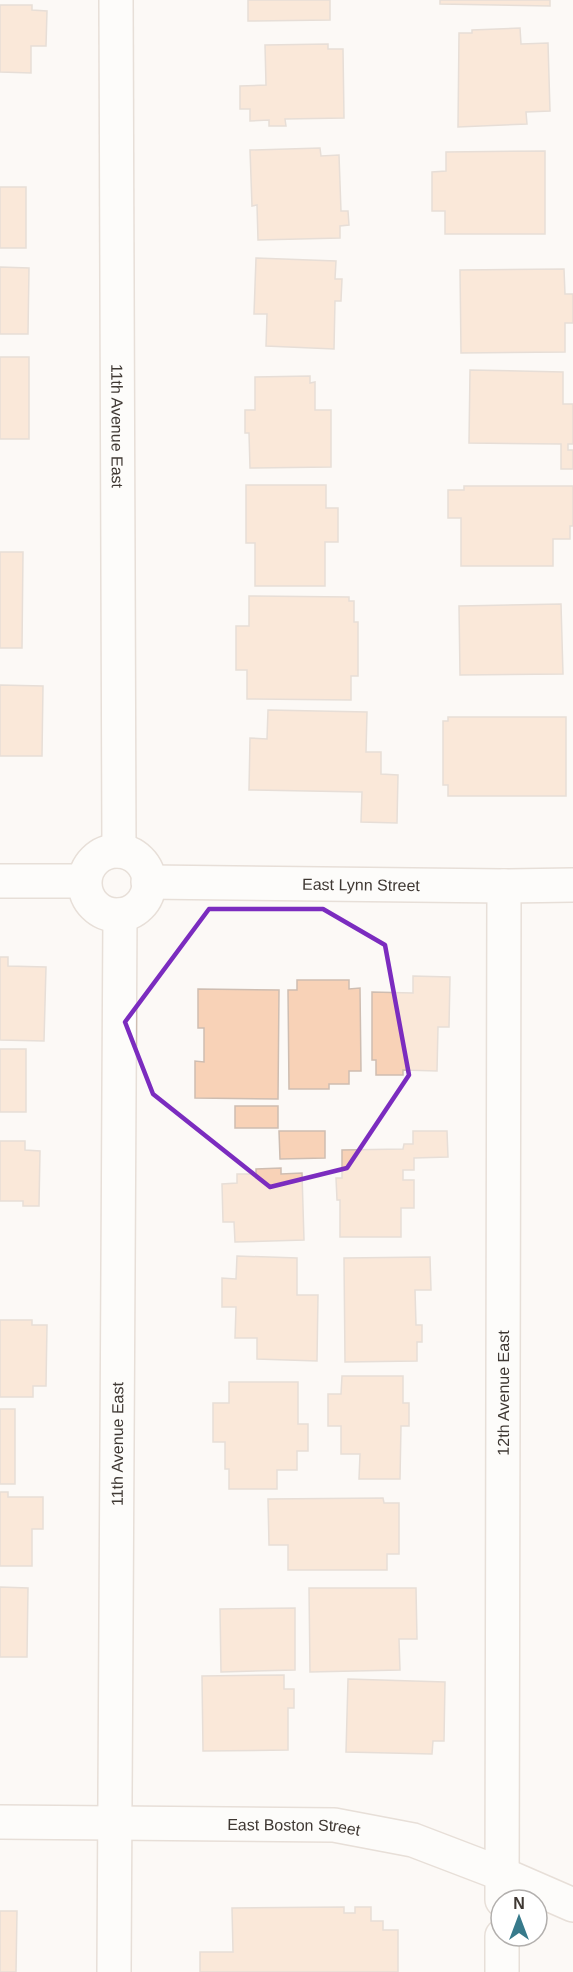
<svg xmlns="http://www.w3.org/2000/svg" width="573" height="1972" font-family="Arial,sans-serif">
	<rect width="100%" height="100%" fill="#fcf9f6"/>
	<g fill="#f8d2b7" stroke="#cebdb1" stroke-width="1.5">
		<polygon points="248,0 330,0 330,20 248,21"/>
		<polygon points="440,0 550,0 550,6 440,4"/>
		<polygon points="0,5 32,5 32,10 47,11 46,46 31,46 31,73 0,72"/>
		<polygon points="520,28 521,44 548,43 550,111 526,112 527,124 458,127 459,33 472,33 472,30"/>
		<polygon points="328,44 328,49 343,49 344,118 285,119 286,126 269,126 269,120 250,121 250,109 240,109 240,86 266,85 265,45"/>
		<polygon points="320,148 321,156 339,155 341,211 348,211 349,225 340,226 340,238 258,240 257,205 252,206 250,150"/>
		<polygon points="545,151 545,234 445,234 445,211 432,211 432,172 446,171 446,152"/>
		<rect x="0" y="187" width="26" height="61"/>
		<polygon points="256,258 336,261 335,279 342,279 341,301 335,301 334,349 266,346 267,314 254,314"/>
		<polygon points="0,267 29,268 28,334 0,334"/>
		<polygon points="564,269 565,294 573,294 573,323 565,323 565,352 461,353 460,270"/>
		<rect x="0" y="357" width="29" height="82"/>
		<polygon points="470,370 563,372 563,404 573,404 573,444 568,444 568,450 573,450 573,469 561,469 561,444 469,443"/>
		<polygon points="310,376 310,383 315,382 315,410 331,410 331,467 250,468 249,433 245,433 245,410 255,410 255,377"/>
		<polygon points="246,485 326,485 326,508 338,508 338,542 325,542 325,586 255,586 255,543 246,543"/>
		<polygon points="464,486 573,486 573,526 570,526 570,539 553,539 553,566 461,566 461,518 448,518 448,490 464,490"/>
		<polygon points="0,552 23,552 22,648 0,648"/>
		<polygon points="249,596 349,597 349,601 354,601 354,622 358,622 358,676 351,676 351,700 247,699 247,670 236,670 236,626 249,626"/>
		<polygon points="561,604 563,674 460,675 459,606"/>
		<polygon points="0,685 43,686 42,756 0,756"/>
		<polygon points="268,710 367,712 366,752 381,752 381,774 398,775 397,823 361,822 362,792 249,790 250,738 267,739"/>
		<polygon points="448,717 566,717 566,796 448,796 448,785 443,785 443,721 448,721"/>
		<polygon points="0,957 8,957 8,966 46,967 44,1041 0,1040"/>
		<polygon points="413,976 450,977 449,1027 438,1027 437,1071 403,1070 403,1075 376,1075 376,1060 372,1060 372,992 413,993"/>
		<polygon points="297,980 349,980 349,989 360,988 361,1071 349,1071 349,1084 329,1084 329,1089 289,1089 288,990 297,990"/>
		<polygon points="198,989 279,990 278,1099 195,1098 195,1061 204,1062 204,1028 198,1028"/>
		<rect x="0" y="1049" width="26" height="63"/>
		<rect x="235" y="1106" width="43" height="22"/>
		<polygon points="279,1131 325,1131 325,1158 280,1159"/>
		<polygon points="413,1131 447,1131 448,1157 414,1158 414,1170 403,1170 403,1180 414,1180 414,1208 401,1208 401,1237 340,1237 340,1200 337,1200 336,1178 342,1178 342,1150 403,1149 404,1144 413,1144"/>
		<polygon points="0,1141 25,1141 25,1150 40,1151 39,1206 23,1206 23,1201 0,1201"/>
		<polygon points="281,1168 281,1174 302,1173 304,1240 235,1242 234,1222 223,1222 222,1184 237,1183 237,1174 256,1174 256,1169"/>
		<polygon points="237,1256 297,1258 297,1295 318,1295 317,1361 257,1359 257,1338 235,1338 236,1307 222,1307 222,1278 236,1279"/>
		<polygon points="430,1257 431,1290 415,1290 416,1325 422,1325 422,1342 417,1342 417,1361 345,1362 344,1258"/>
		<polygon points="0,1320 32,1320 32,1325 47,1325 46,1386 33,1386 33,1397 0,1397"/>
		<polygon points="342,1376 403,1376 403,1403 409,1403 409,1426 401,1426 400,1479 359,1479 360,1454 341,1454 341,1426 328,1426 328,1394 341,1394"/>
		<polygon points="229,1382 298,1382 298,1424 308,1424 308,1451 297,1451 297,1470 277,1470 277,1489 229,1489 229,1469 225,1469 225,1442 213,1442 213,1403 229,1403"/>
		<rect x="0" y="1409" width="15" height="75"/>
		<polygon points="0,1492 8,1492 8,1497 43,1497 43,1529 32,1529 32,1566 0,1566"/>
		<polygon points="383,1498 384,1503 399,1503 399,1554 387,1554 387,1570 288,1570 288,1545 269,1545 268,1499"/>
		<polygon points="0,1587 28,1588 27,1657 0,1657"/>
		<polygon points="309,1588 416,1588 417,1639 399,1639 400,1670 310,1672"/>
		<polygon points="295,1608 295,1670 221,1672 220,1609"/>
		<polygon points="284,1675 284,1689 294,1689 294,1708 288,1708 288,1750 203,1751 202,1676"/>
		<polygon points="348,1679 445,1682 444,1741 433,1741 432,1754 346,1752"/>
		<polygon points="344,1907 344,1913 355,1913 355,1907 371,1907 371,1921 383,1921 383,1930 398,1930 398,1972 200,1972 200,1952 233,1952 232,1908"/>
		<polygon points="0,1911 17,1911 16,1972 0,1972"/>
	</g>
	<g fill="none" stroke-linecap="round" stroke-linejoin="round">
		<defs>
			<g id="minor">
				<path id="s1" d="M116,0L119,851"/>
				<circle cx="117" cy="883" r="32"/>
				<polyline points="0,881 84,881"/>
				<path id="s2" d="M148,882L504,886L573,885"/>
				<path id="s3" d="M0,1822L334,1825L413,1840L502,1874L573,1905"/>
				<path id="s4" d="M502,1900L504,886"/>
				<path id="s5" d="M114,1972L120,915"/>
				<polyline points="502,1972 502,1936"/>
			</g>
		</defs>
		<use href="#minor" stroke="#cfbeb3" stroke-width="36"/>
		<use href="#minor" stroke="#fff" stroke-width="33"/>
	</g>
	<path d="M0 0H573V1972H0ZM209,909H323L385,945L409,1075L347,1168L270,1187L153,1094L125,1022Z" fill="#fcf9f6" fill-opacity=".55" fill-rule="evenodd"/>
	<path fill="none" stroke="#7b2cbf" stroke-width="4.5" stroke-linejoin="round" d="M209,909H323L385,945L409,1075L347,1168L270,1187L153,1094L125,1022Z"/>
	<g text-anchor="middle" stroke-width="4.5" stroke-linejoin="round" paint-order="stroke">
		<g font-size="16" fill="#3f3833" stroke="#fff">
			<text dy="6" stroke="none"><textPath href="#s1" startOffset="426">11th Avenue East</textPath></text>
			<text dy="6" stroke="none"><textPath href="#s2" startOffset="213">East Lynn Street</textPath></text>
			<text dy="6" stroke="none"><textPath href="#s4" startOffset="507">12th Avenue East</textPath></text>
			<text dy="6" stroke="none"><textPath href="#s5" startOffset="528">11th Avenue East</textPath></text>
			<text dy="6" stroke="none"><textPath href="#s3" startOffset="294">East Boston Street</textPath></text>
		</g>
	</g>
	<g transform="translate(519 1918)"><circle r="28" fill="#ffffff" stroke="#b2afad" stroke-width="1.5"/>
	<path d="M0-4.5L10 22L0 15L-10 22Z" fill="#377a8b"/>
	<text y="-9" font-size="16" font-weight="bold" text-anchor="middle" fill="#3f3833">N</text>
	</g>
</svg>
